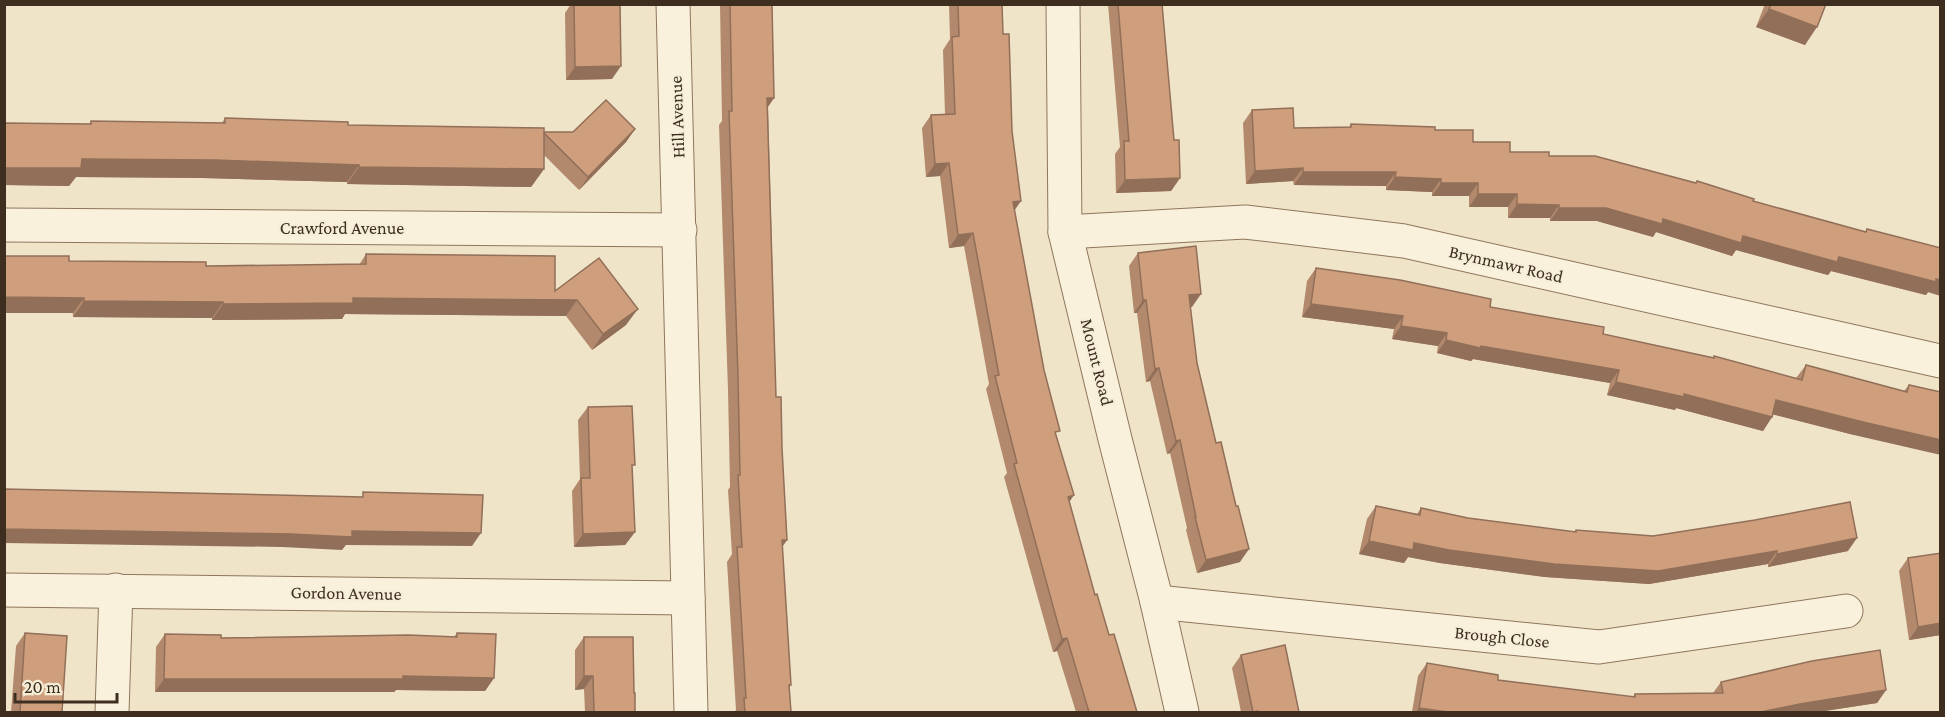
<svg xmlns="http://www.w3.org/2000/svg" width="1945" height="717" font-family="'Crimson Pro',serif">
	<rect width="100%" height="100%" fill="#f0e4c8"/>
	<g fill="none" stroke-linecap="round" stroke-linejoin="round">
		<defs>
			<g id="minor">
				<polyline points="673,4 691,712"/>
				<polyline points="1063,4 1065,232 1115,439 1157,602 1182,712"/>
				<polyline points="4,225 680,230"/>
				<polyline points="1065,232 1245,222 1404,241 1940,361"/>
				<polyline points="4,590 688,598"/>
				<polyline points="1157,602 1599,647 1846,611"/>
				<polyline points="112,712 116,590"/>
			</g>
		</defs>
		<use href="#minor" stroke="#8d765c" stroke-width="35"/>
		<use href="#minor" stroke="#faf1dc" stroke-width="33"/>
	</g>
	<g fill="#b2896c">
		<polygon points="571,4 620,4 612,79 566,80 565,13"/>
		<polygon points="720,4 772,4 774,98 768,107 776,397 782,448 787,540 782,547 791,685 789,688 791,712 734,712 736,710 727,562 732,554 728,490 730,487 728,390 719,125 722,121"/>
		<polygon points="949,4 1002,4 1003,34 1014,210 1044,370 1056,435 1074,495 1069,502 1095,595 1137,712 1076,712 1057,651 1053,652 1004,477 1007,473 986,389 989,384 964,246 949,248 940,176 926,177 922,128 931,115 945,114 943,50 950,39"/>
		<polygon points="1108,4 1162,4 1174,140 1180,178 1171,191 1116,193 1115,154 1120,147"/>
		<polygon points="1765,4 1826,4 1805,45 1756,27"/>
		<polygon points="1252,110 1294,128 1349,127 1351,124 1435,130 1510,152 1549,156 1696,183 1697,181 1753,201 1865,232 1867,229 1941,248 1941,296 1928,292 1926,295 1831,271 1828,275 1736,250 1732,256 1656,232 1653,237 1597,221 1550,221 1550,218 1508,218 1508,207 1469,207 1469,196 1432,196 1432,192 1386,190 1386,186 1294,185 1293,181 1246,184 1243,123"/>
		<polygon points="225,118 348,125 544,132 573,132 635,129 626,142 579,190 544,155 544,169 531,187 347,184 347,182 203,178 76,177 69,186 4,185 4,123 89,124 91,121 222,123"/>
		<polygon points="1138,253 1192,307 1190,307 1197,363 1240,562 1197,573 1186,530 1187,528 1170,453 1167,454 1150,381 1146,382 1137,313 1134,313 1129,266"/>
		<polygon points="366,254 555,291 599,258 626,325 592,350 566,316 345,314 342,319 212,320 212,318 73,317 69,261 206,266 359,265"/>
		<polygon points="1316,268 1490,307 1603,334 1796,378 1806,365 1904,391 1909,385 1941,392 1854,435 1773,414 1772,417 1763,431 1676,408 1675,410 1607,395 1610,383 1473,359 1471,361 1437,353 1438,346 1392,339 1394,329 1302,317 1307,281"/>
		<polygon points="588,407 632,469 635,532 625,545 574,547 572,491 580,479 578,420"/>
		<polygon points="1376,506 1417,514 1421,508 1468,518 1574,532 1576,530 1848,551 1768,567 1768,564 1649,584 1545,577 1440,563 1408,557 1404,563 1359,554 1367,519"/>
		<polygon points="1941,553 1941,635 1909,640 1899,571 1908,558"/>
		<polygon points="25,633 62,712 11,712 16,646"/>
		<polygon points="457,633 494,678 485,691 396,690 394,692 155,692 156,647 165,634 221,638 454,637"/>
		<polygon points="584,637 634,693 635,712 585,712 584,689 575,690 575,650"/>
		<polygon points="1241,655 1299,712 1241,712 1232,668"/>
		<polygon points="1427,663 1498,680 1632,697 1635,694 1713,693 1721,682 1886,690 1877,703 1818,712 1412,712 1418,676"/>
	</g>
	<g fill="#916f58">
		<polygon points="1769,9 1817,27 1805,45 1756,27"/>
		<polygon points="621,66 612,79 566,80 575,67"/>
		<polygon points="767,98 774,98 764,112"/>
		<polygon points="635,129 626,142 579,190 588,177"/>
		<polygon points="82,159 215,160 359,165 347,182 203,178 76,177 69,186 4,185 4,168"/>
		<polygon points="949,163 940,176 926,177 935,164"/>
		<polygon points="359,167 544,169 531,187 347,184"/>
		<polygon points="1303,168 1293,181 1246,184 1255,171"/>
		<polygon points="1303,172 1396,172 1386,186 1294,185"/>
		<polygon points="1395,177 1441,179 1432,192 1386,190"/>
		<polygon points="1180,178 1171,191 1116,193 1125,180"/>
		<polygon points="1441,183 1478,183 1469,196 1432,196"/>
		<polygon points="1478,194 1517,194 1508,207 1469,207"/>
		<polygon points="1021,201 1012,214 1013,202"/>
		<polygon points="1517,204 1559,205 1550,218 1508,218"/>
		<polygon points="1559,208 1606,208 1663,219 1936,279 1941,280 1941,296 1928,292 1926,295 1831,271 1828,275 1736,250 1732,256 1656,232 1653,237 1597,221 1550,221"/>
		<polygon points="973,233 964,246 949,248 958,235"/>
		<polygon points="1201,294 1192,307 1180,308 1189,295"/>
		<polygon points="4,297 84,298 73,313 4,313"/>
		<polygon points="353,298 577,300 566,316 345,314 342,319 212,320 223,304"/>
		<polygon points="1143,300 1146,300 1137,313 1134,313"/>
		<polygon points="84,301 223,302 212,318 73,317"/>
		<polygon points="1311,304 1403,316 1394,329 1302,317"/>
		<polygon points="638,309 626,325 592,350 603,334"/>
		<polygon points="1401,326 1447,333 1438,346 1392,339"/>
		<polygon points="1446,340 1619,370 1610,383 1473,359 1471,361 1437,353"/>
		<polygon points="1159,368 1150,381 1146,382 1155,369"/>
		<polygon points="1616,382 1684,394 1772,417 1763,431 1676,408 1675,410 1607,395"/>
		<polygon points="1776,400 1941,440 1941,455 1854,435 1767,413"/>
		<polygon points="1180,440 1170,453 1167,454 1176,441"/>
		<polygon points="1074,495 1065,508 1068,497"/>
		<polygon points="4,529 352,531 481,533 472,546 346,545 342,550 282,547 4,543"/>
		<polygon points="635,532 625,545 574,547 583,534"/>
		<polygon points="1857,538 1848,551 1768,567 1777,554"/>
		<polygon points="782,540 787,540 777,554"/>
		<polygon points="1369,541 1414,543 1777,551 1768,564 1649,584 1545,577 1440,563 1408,557 1404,563 1359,554"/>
		<polygon points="1249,549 1240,562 1197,573 1206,560"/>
		<polygon points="1941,623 1941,635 1909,640 1918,627"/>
		<polygon points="1067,638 1057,651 1053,652 1062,639"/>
		<polygon points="403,676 494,678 485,691 396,690 394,692 155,692 164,679"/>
		<polygon points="584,676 593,676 584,689 575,690"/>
		<polygon points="1886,690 1877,703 1818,712 1761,712 1800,704"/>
		<polygon points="1419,708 1448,712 1416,712"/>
	</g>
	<g fill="#cf9f7d" stroke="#916f58" stroke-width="1.5">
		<polygon points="574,4 620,4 621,66 575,67"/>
		<polygon points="730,4 772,4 774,98 767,98 776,397 781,397 782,448 787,540 782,540 791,685 789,685 791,712 745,712 744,698 746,698 737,547 742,547 738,475 740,475 738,376 729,111 732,111"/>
		<polygon points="958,4 1002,4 1003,34 1009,34 1012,131 1021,201 1013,202 1044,370 1060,431 1055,432 1074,495 1068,497 1095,595 1097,594 1109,635 1114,634 1137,712 1089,712 1067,638 1062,639 1014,464 1017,463 995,376 999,375 973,233 958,235 949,163 935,164 931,115 955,114 952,37 959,36"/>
		<polygon points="1118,4 1162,4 1174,140 1179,140 1180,178 1125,180 1124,141 1129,141"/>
		<polygon points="1771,4 1826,4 1817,27 1769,9"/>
		<polygon points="606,100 635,129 588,177 543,132 573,132"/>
		<polygon points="1293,108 1294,128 1351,127 1351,124 1435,127 1435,130 1473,130 1473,142 1510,142 1510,152 1549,152 1549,156 1595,156 1696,183 1697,181 1754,199 1753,201 1866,232 1867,229 1941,248 1941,280 1936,279 1936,282 1839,257 1837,262 1743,236 1741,243 1663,219 1662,224 1606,208 1559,208 1559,205 1517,204 1517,194 1478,194 1478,183 1441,183 1441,179 1395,177 1396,172 1303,172 1303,168 1255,171 1252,110"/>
		<polygon points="225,118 348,122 348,125 544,128 544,169 359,167 359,165 215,160 82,159 81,168 4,168 4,123 91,124 91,121 225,123"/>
		<polygon points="1196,246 1201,294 1189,295 1197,363 1216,443 1221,442 1236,506 1238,506 1249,549 1206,560 1195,517 1196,517 1180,440 1176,441 1159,368 1155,369 1146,300 1143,300 1138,253"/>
		<polygon points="366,254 555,256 555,291 599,258 638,309 603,334 577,300 353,298 353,303 223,304 223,302 84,301 84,298 4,297 4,256 69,256 69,261 206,262 206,266 366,264"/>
		<polygon points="1316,268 1400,280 1491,299 1490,307 1604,327 1603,334 1714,358 1714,356 1802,380 1806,365 1907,392 1909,385 1941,392 1941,440 1863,422 1776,400 1772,417 1684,394 1684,397 1616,382 1619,370 1481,346 1480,348 1446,340 1447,333 1401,326 1403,316 1311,304"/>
		<polygon points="632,406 635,465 632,465 635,532 583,534 581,478 590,478 588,407"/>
		<polygon points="4,489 363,497 363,492 483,495 481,533 352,531 352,537 291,534 4,529"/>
		<polygon points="1850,502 1857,538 1777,554 1777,551 1658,571 1554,564 1449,550 1414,543 1413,550 1369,541 1376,506 1420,515 1421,508 1468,518 1576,532 1576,530 1653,536 1755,520"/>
		<polygon points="1941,553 1941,623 1918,627 1908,558"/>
		<polygon points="25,633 67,636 62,712 20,712"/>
		<polygon points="457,633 496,634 494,678 403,676 403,679 164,679 165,634 221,635 221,638 409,635 457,637"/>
		<polygon points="584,637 633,637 634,693 635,693 635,712 594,712 593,676 584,676"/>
		<polygon points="1285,645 1299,712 1258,712 1258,711 1253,712 1241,655"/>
		<polygon points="1880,650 1886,690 1800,704 1761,712 1448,712 1419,708 1427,663 1498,675 1498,680 1635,697 1635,694 1723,693 1721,682 1812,661"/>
	</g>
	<g text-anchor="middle" stroke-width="4.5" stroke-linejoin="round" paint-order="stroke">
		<g font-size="18" fill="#3d2e20" stroke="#f7eed8">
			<text transform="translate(677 117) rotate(-92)" y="6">Hill Avenue</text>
			<text x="342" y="234">Crawford Avenue</text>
			<text transform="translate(1506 264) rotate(13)" y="6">Brynmawr Road</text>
			<text transform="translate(1097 362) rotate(76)" y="6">Mount Road</text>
			<text transform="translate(346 593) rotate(1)" y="6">Gordon Avenue</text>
			<text transform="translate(1502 637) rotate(6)" y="6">Brough Close</text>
		</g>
	</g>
	<rect width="1945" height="717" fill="none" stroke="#3d2e20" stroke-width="12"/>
	<path d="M15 693v9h102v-9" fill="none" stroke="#3d2e20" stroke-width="3"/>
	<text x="24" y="693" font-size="18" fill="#3d2e20" stroke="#f7eed8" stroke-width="4.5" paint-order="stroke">20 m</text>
</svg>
